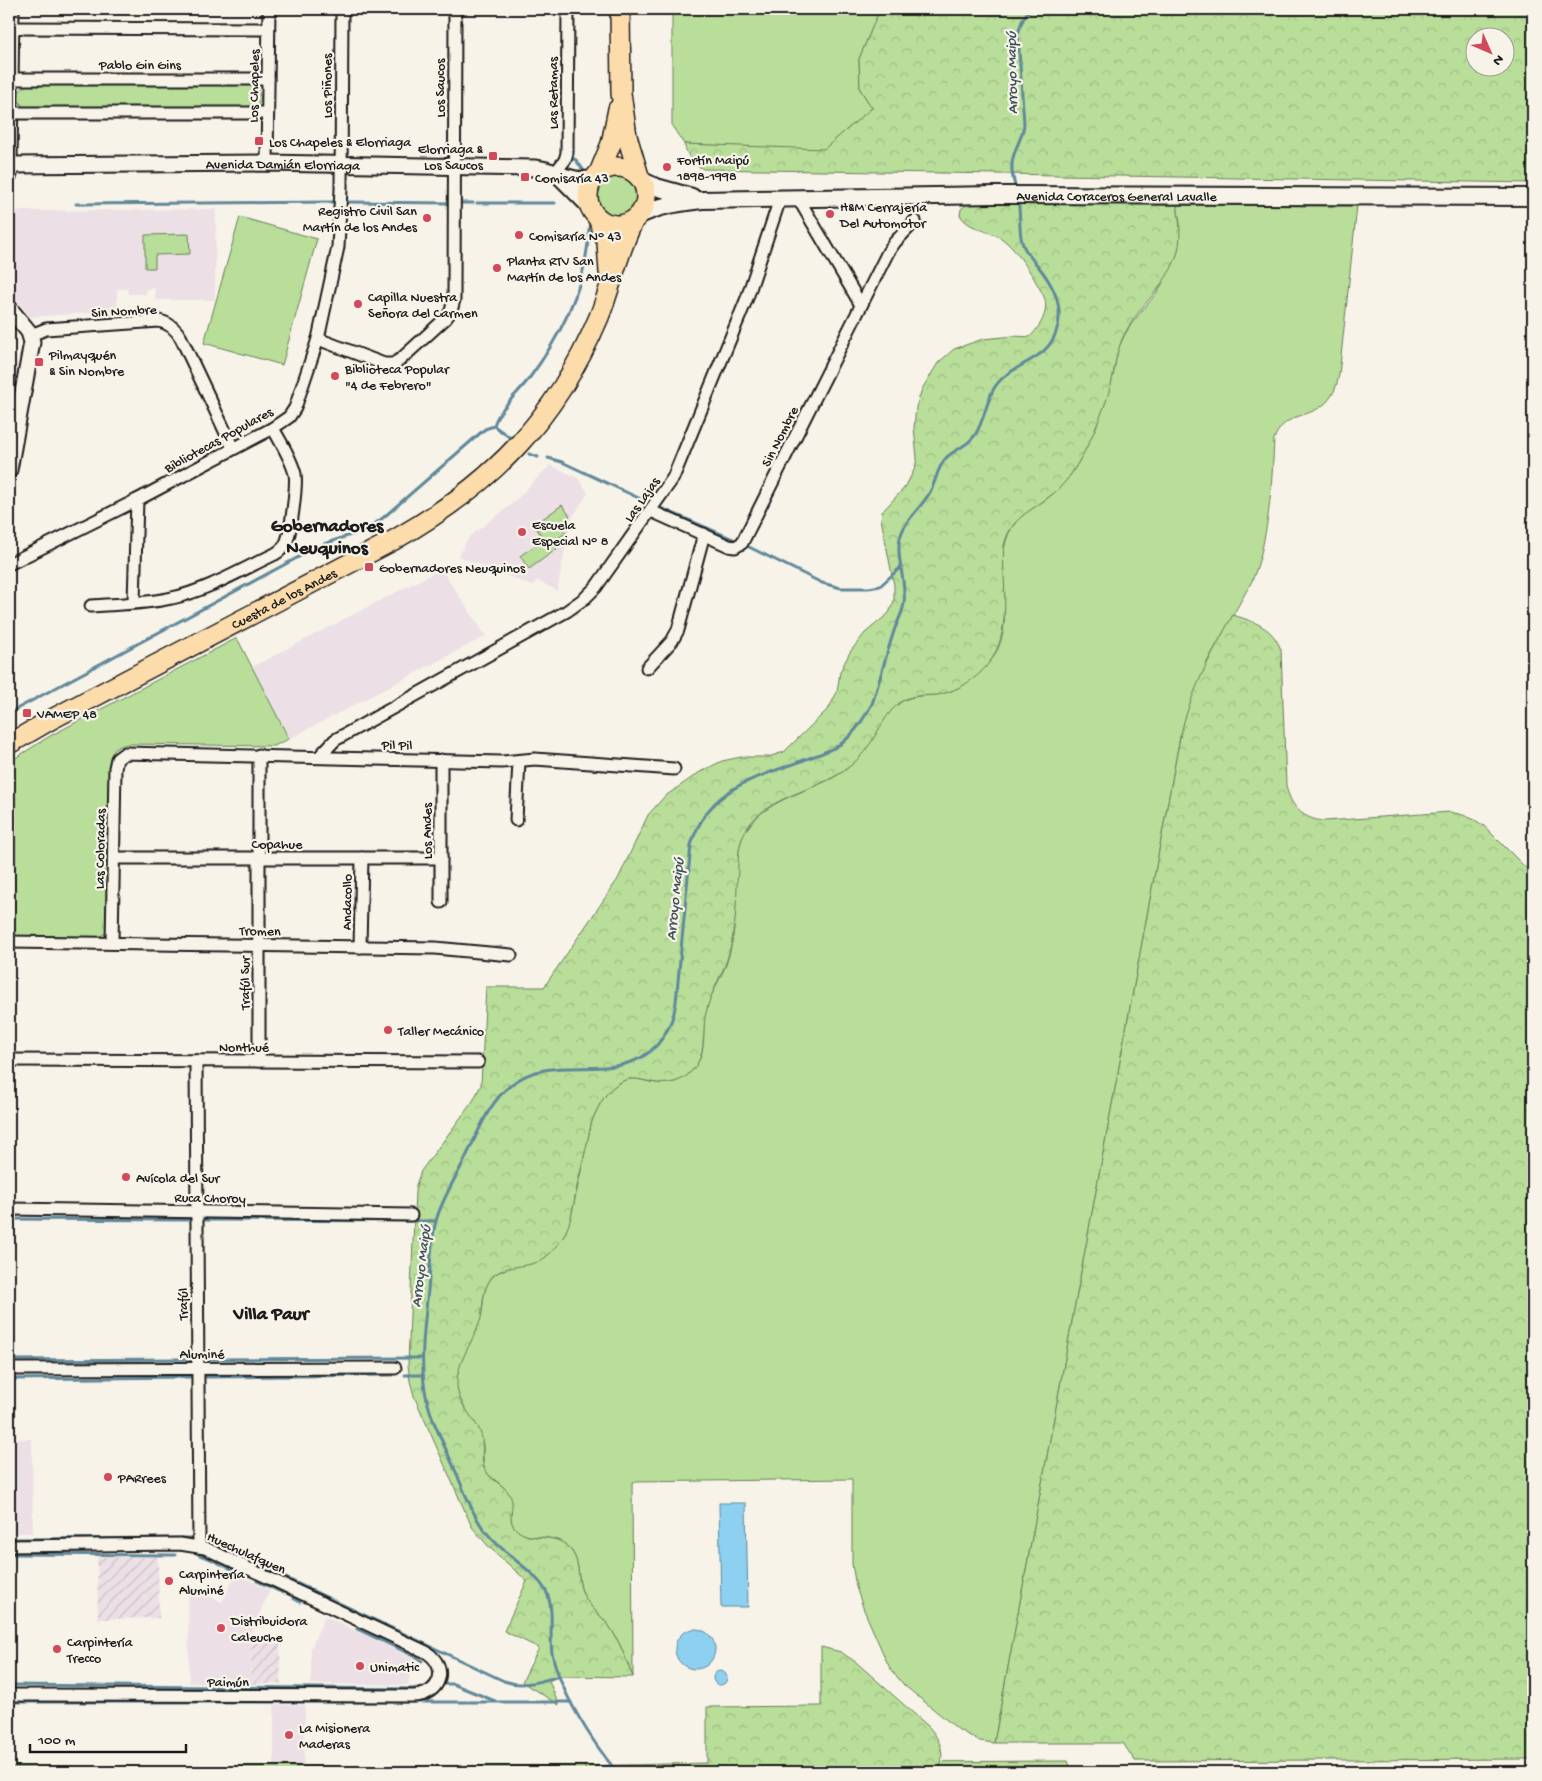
<svg xmlns="http://www.w3.org/2000/svg" width="1542" height="1781" font-family="'Gochi Hand',sans-serif">
	<defs>
		<pattern id="industrial-furrows" width="10" height="10" patternUnits="userSpaceOnUse" patternTransform="scale(1.25)"><rect width="10" height="10" fill="#ece0e6"/><path d="M-1 1l2-2M0 10L10 0M9 11l2-2" fill="none" stroke="#cac0c5"/></pattern>
		<pattern id="forest-crowns" width="20" height="18" patternUnits="userSpaceOnUse" patternTransform="scale(1.25)"><rect width="20" height="18" fill="#b8de99"/><path d="M2 6a3 3 0 1 1 6 0M12 15a3 3 0 1 1 6 0" fill="none" stroke="#9ebe83"/></pattern>
	</defs>
	<rect width="100%" height="100%" fill="#f7f3e8"/>
	<filter id="ink" filterUnits="userSpaceOnUse"><feTurbulence type="fractalNoise" baseFrequency=".02" numOctaves="2"/><feDisplacementMap in="SourceGraphic" scale="10" xChannelSelector="R" yChannelSelector="G"/><feConvolveMatrix kernelMatrix="1 2 1 2 8 2 1 2 1" color-interpolation-filters="sRGB"/></filter>
	<g filter="url(#ink)">
		<g fill="#ece0e6">
			<polygon points="216,209 215,300 155,300 155,288 146,289 146,294 128,294 127,289 117,289 117,311 30,317 9,291 9,216 16,211"/>
			<polygon points="550,465 578,478 588,493 571,520 557,591 537,580 532,586 458,556 470,536 512,504"/>
			<polygon points="441,569 486,636 289,739 252,667"/>
			<polygon points="9,1439 32,1439 33,1533 11,1533 11,1528 9,1527"/>
			<polygon points="236,1574 270,1590 250,1634 251,1684 189,1683 188,1585 222,1602"/>
			<polygon points="325,1616 413,1658 408,1685 311,1684 311,1648"/>
			<polygon points="274,1705 305,1705 304,1766 274,1766"/>
		</g>
		<g fill="url(#industrial-furrows)">
			<polygon points="97,1557 158,1557 159,1618 98,1619"/>
			<polygon points="250,1634 280,1641 281,1684 251,1684"/>
		</g>
		<g fill="#b8de99" stroke="#6a7d5a">
			<rect x="347" y="9" width="32" height="4"/>
			<polygon points="672,9 880,9 859,59 860,89 872,108 823,150 684,144 672,126"/>
			<path d="M29,85H250L257,88L261,98L258,105L254,108L24,107C14,99 17,88 29,85Z"/>
			<circle cx="618" cy="196" r="22"/>
			<path d="M1177,205L1357,206L1339,375C1329,428 1288,402 1274,439C1272,483 1269,540 1252,581L1207,662L1180,737L994,1743L980,1741L959,1730L905,1686L891,1670L886,1660L864,1610L856,1587L852,1564V1479L632,1482L633,1677C626,1661 620,1641 609,1626C601,1615 589,1607 583,1594C576,1578 582,1561 569,1548C553,1531 529,1542 516,1530C505,1519 516,1503 507,1491C501,1483 491,1479 485,1470C481,1460 485,1450 482,1440C476,1416 452,1401 457,1375C461,1355 475,1338 480,1319C484,1308 482,1296 487,1285C499,1260 530,1271 548,1255C554,1250 559,1244 563,1237C571,1223 573,1206 577,1190C582,1168 586,1146 591,1124C597,1107 609,1083 629,1079C634,1078 641,1080 646,1081C666,1086 682,1084 695,1067C708,1049 701,1029 706,1009C711,993 720,980 726,965C737,934 735,901 737,869C738,855 739,841 747,829C769,796 814,792 844,771C870,753 876,718 901,702C912,695 924,696 936,695C957,692 974,679 987,665C1024,626 987,563 1013,526C1021,514 1034,508 1045,500C1055,493 1064,484 1071,474C1087,451 1105,408 1112,380C1115,369 1115,356 1120,345C1129,321 1148,307 1161,286C1166,278 1180,232 1180,223C1179,217 1178,211 1177,205Z"/>
			<polygon points="240,217 317,239 282,365 204,343"/>
			<polygon points="189,234 190,254 155,255 155,268 145,268 145,235"/>
			<polygon points="562,505 570,516 559,524 566,533 552,542 557,549 529,569 520,556 544,539 534,525"/>
			<path d="M237,638L289,739L274,746L128,744C119,745 111,750 110,759L106,933L98,937L9,936V762L50,736Z"/>
			<polygon points="1068,1761 1072,1772 617,1772 708,1763"/>
			<polygon points="584,1766 588,1772 9,1772 9,1767"/>
		</g>
		<g fill="url(#forest-crowns)" stroke="#6a7d5a" fill-rule="evenodd">
			<path d="M880,9H1533V183L703,169C692,163 688,157 684,144L824,149L872,108L860,89L859,59ZM1474,38H1504V68H1474Z"/>
			<path d="M1027,202L1177,205C1180,223 1182,240 1176,258C1165,287 1139,306 1125,333C1116,350 1115,368 1111,385C1103,414 1088,449 1071,474C1065,483 1056,492 1046,499C1033,509 1018,516 1010,530C1002,543 1003,557 1004,571C1005,608 1009,646 980,673C968,684 953,692 937,695C925,696 913,694 902,701C886,712 880,729 870,744C863,754 855,763 845,770C814,792 769,795 747,828C739,841 738,854 738,869C736,897 737,926 729,953C724,972 712,989 707,1009C701,1028 708,1049 695,1067C682,1084 666,1086 647,1081C641,1080 635,1078 629,1079C609,1083 597,1107 591,1124C587,1145 582,1165 577,1186C573,1207 571,1230 557,1246C552,1252 546,1257 540,1261C520,1270 495,1262 486,1288C482,1298 483,1308 481,1318C474,1343 450,1368 459,1396C463,1409 474,1418 480,1431C485,1443 480,1456 484,1468C489,1480 504,1484 510,1495C516,1507 505,1520 517,1530C531,1543 554,1531 569,1548C582,1562 576,1578 583,1594C589,1607 601,1615 609,1626C620,1641 626,1661 633,1677L559,1676L549,1681L559,1705L522,1682L539,1648L504,1631L527,1581L489,1547L472,1527L414,1396L410,1381L408,1365L415,1192L416,1185L421,1171L473,1101L481,1085L486,987H544L618,879L648,815L664,797L700,772L722,761L741,757H768L784,752L829,708L837,692L840,672L850,652L865,633L889,613L894,601V585L881,519L882,512L906,486L915,468L917,458L914,428L916,407L922,389L938,363L954,349L983,339L1014,336L1030,337C1040,326 1048,314 1045,299C1036,280 1018,250 1001,238C988,230 968,229 960,215L961,209L969,203Z"/>
			<path d="M1233,615C1255,622 1273,627 1281,650L1286,785C1290,806 1303,820 1325,821L1450,812L1463,815L1475,820L1484,826L1533,875V1759L1135,1761L1123,1743H994L1180,737C1190,693 1211,654 1233,615Z"/>
			<path d="M821,1647L841,1652L857,1663L929,1727C941,1741 946,1754 938,1772H588L584,1766L707,1763V1707L821,1706Z"/>
		</g>
		<g fill="#8dd0ef" stroke="#60889b">
			<polygon points="719,1503 746,1503 748,1607 721,1607"/>
			<circle cx="695" cy="1649" r="20"/>
			<circle cx="720" cy="1678" r="7"/>
		</g>
		<g fill="none" stroke-linecap="round" stroke-linejoin="round">
			<g stroke="#60889b" stroke-width="3">
				<polyline points="569,157 576,160 584,171"/>
				<path d="M1016,189C1013,179 1010,168 1013,158C1016,145 1023,137 1024,124L1018,35C1020,24 1023,16 1031,9"/>
				<polyline points="347,202 449,203"/>
				<polyline points="459,203 473,203"/>
				<polyline points="477,203 555,203"/>
				<polyline points="76,204 334,202"/>
				<path d="M494,426C497,411 518,393 528,380C561,336 587,285 589,229"/>
				<polyline points="529,454 538,457"/>
				<polyline points="548,458 562,462 645,501"/>
				<polyline points="663,509 735,540"/>
				<polyline points="368,529 384,517 485,429 494,426 512,439"/>
				<polyline points="747,546 822,583 841,588 869,588 880,586 901,567"/>
				<polyline points="9,713 308,552 324,544 362,531"/>
				<polyline points="9,1219 191,1220"/>
				<polyline points="203,1220 436,1221"/>
				<polyline points="205,1359 422,1358"/>
				<polyline points="9,1360 191,1359"/>
				<polyline points="405,1375 423,1375"/>
				<polyline points="206,1377 393,1375"/>
				<polyline points="9,1379 190,1377"/>
				<polyline points="9,1539 192,1538"/>
				<path d="M205,1540L504,1681C523,1688 540,1681 559,1676"/>
				<polyline points="9,1554 175,1555"/>
				<polyline points="199,1555 206,1557 244,1575"/>
				<polyline points="257,1581 283,1593"/>
				<polyline points="293,1598 300,1602"/>
				<polyline points="357,1629 416,1657 422,1661"/>
				<polyline points="441,1684 453,1684 495,1701"/>
				<polyline points="9,1685 412,1689 423,1687"/>
				<polyline points="9,1702 571,1702"/>
				<path d="M617,1772C592,1742 560,1692 552,1653C549,1633 555,1609 546,1591C539,1579 529,1571 519,1563C502,1549 486,1536 476,1517C467,1500 460,1481 452,1463C442,1440 429,1416 425,1390C419,1353 426,1316 429,1279C431,1260 431,1239 436,1221C442,1199 455,1179 465,1159C478,1133 488,1103 511,1085C553,1049 618,1088 657,1045C668,1032 674,1019 676,1002L691,845C708,787 754,779 804,760C817,755 831,751 842,743C855,733 864,718 872,704C880,680 886,655 894,631C897,622 903,613 904,603C907,581 893,552 902,532C908,517 922,507 930,492C936,481 937,468 946,458C955,449 968,446 975,435C984,421 986,404 993,390C1010,360 1050,365 1058,325C1063,304 1051,282 1038,266C1033,260 1026,253 1023,245C1018,233 1021,214 1018,200"/>
			</g>
			<defs>
				<g id="minor">
					<polyline points="13,28 268,29"/>
					<polyline points="13,79 268,79"/>
					<polyline points="12,113 267,113"/>
					<polyline points="267,163 269,9"/>
					<polyline points="11,165 13,9"/>
					<polyline points="555,173 565,160 567,153 568,9"/>
					<polyline points="798,198 861,305"/>
					<path d="M31,335L46,329L159,321C169,323 176,329 181,338L233,448"/>
					<polyline points="318,339 384,364 393,364 401,359 446,318 451,311 454,300 455,9"/>
					<polyline points="651,511 729,546 735,547 742,543 888,252 895,242 915,221"/>
					<polyline points="9,564 137,500 273,428 289,417 295,408 318,339 338,247 341,189 342,9"/>
					<polyline points="134,602 137,500"/>
					<path d="M91,606C118,604 146,604 172,598C206,591 243,569 275,554C280,551 284,548 286,543C291,533 297,485 295,474C291,458 281,443 273,428"/>
					<polyline points="647,668 672,641 678,630 704,534"/>
					<polyline points="259,755 259,1061"/>
					<polyline points="319,757 335,740 567,611 585,598 596,587 673,478 747,298 780,199"/>
					<polyline points="441,760 441,902"/>
					<polyline points="516,820 519,761"/>
					<polyline points="114,858 441,858"/>
					<polyline points="9,942 435,948 511,955"/>
					<polyline points="112,943 115,768 117,759 125,753 502,762 535,759 674,769"/>
					<polyline points="360,947 362,858"/>
					<polyline points="9,1060 478,1062"/>
					<polyline points="196,1061 199,1547"/>
					<polyline points="9,1209 411,1215"/>
					<polyline points="9,1369 395,1368"/>
					<path d="M9,1546L180,1544L205,1548L426,1652C450,1667 440,1695 414,1696L9,1695"/>
				</g>
				<g id="tertiary">
					<path id="s1" d="M9,175L11,165L267,163L535,168C558,170 570,184 594,178"/>
					<polyline points="560,177 591,208"/>
					<polyline points="9,308 29,332 32,342 9,470"/>
				</g>
				<g id="secondary">
					<polyline points="643,181 656,187 692,197"/>
					<path id="s2" d="M638,216C659,205 679,203 702,200L995,195L1533,197"/>
				</g>
				<g id="primary">
					<polyline points="620,9 621,93 627,136 639,176"/>
					<circle cx="617" cy="196" r="29"/>
					<polyline points="599,173 611,144 618,109"/>
					<polyline points="598,218 607,243 609,272"/>
					<path id="s3" d="M9,744L52,719L394,540C491,485 555,421 599,317C612,285 618,251 634,220"/>
				</g>
			</defs>
			<use href="#minor" stroke="#1c1c1c" stroke-width="15"/>
			<use href="#tertiary" stroke="#1c1c1c" stroke-width="19"/>
			<use href="#secondary" stroke="#1c1c1c" stroke-width="20"/>
			<use href="#primary" stroke="#1c1c1c" stroke-width="22"/>
			<use href="#minor" stroke="#f7f3e8" stroke-width="11"/>
			<use href="#tertiary" stroke="#f7f3e8" stroke-width="15"/>
			<use href="#secondary" stroke="#f7f3e8" stroke-width="16"/>
			<use href="#primary" stroke="#fddcac" stroke-width="19"/>
		</g>
	</g>
	<g fill="#d1495b" stroke="#f7f3e8" stroke-width="2">
		<rect x="254" y="136" width="10" height="10" rx="2.5"/>
		<rect x="488" y="151" width="10" height="10" rx="2.5"/>
		<circle cx="667" cy="167" r="5"/>
		<rect x="520" y="172" width="10" height="10" rx="2.5"/>
		<circle cx="830" cy="214" r="5"/>
		<circle cx="427" cy="218" r="5"/>
		<circle cx="519" cy="235" r="5"/>
		<circle cx="497" cy="268" r="5"/>
		<circle cx="358" cy="304" r="5"/>
		<rect x="34" y="357" width="10" height="10" rx="2.5"/>
		<circle cx="335" cy="376" r="5"/>
		<circle cx="522" cy="532" r="5"/>
		<rect x="364" y="562" width="10" height="10" rx="2.5"/>
		<rect x="22" y="708" width="10" height="10" rx="2.5"/>
		<circle cx="388" cy="1030" r="5"/>
		<circle cx="126" cy="1177" r="5"/>
		<circle cx="108" cy="1477" r="5"/>
		<circle cx="169" cy="1581" r="5"/>
		<circle cx="221" cy="1628" r="5"/>
		<circle cx="57" cy="1649" r="5"/>
		<circle cx="360" cy="1666" r="5"/>
		<circle cx="289" cy="1735" r="5"/>
	</g>
	<g text-anchor="middle" stroke-width="4.5" stroke-linejoin="round" paint-order="stroke">
		<g font-size="14" fill="#1c1c1c" stroke="#f7f3e8">
			<text x="140" y="69">Pablo Gin Gins</text>
			<text transform="translate(253 86) rotate(-89)" y="5">Los Chapeles</text>
			<text transform="translate(326 86) rotate(-90)" y="5">Los Piñones</text>
			<text transform="translate(439 88) rotate(-90)" y="5">Los Saucos</text>
			<text transform="translate(552 93) rotate(-90)" y="5">Las Retamas</text>
			<text dy="5" stroke="none"><textPath href="#s1" startOffset="282">Avenida Damián Elorriaga</textPath></text>
			<text dy="5" stroke="none"><textPath href="#s2" startOffset="481">Avenida Coraceros General Lavalle</textPath></text>
			<text transform="translate(124 310) rotate(-3)" y="5">Sin Nombre</text>
			<text transform="translate(779 436) rotate(-63)" y="5">Sin Nombre</text>
			<text transform="translate(218 439) rotate(-29)" y="5">Bibliotecas Populares</text>
			<text transform="translate(641 499) rotate(-55)" y="5">Las Lajas</text>
			<text dy="5" stroke="none"><textPath href="#s3" startOffset="311">Cuesta de los Andes</textPath></text>
			<text transform="translate(397 744) rotate(1)" y="5">Pil Pil</text>
			<text transform="translate(426 831) rotate(-90)" y="5">Los Andes</text>
			<text x="277" y="848">Copahue</text>
			<text transform="translate(99 849) rotate(-89)" y="5">Las Coloradas</text>
			<text transform="translate(346 902) rotate(-89)" y="5">Andacollo</text>
			<text transform="translate(260 930) rotate(1)" y="5">Tromen</text>
			<text transform="translate(244 983) rotate(-90)" y="5">Trafúl Sur</text>
			<text x="244" y="1051">Nonthué</text>
			<text transform="translate(210 1197) rotate(1)" y="5">Ruca Choroy</text>
			<text transform="translate(182 1304) rotate(-90)" y="5">Trafúl</text>
			<text x="202" y="1358">Aluminé</text>
			<text transform="translate(247 1552) rotate(24)" y="5">Huechulafquen</text>
			<text x="228" y="1686">Paimún</text>
		</g>
		<g font-size="14" fill="#1c1c1c" stroke="#f7f3e8" text-anchor="start">
			<text x="269" y="146">Los Chapeles &amp; Elorriaga</text>
			<text x="483" y="153" text-anchor="end">Elorriaga &amp;<tspan x="483" dy="16">Los Saucos</tspan></text>
			<text x="677" y="164">Fortín Maipú<tspan x="677" dy="16">1898-1998</tspan></text>
			<text x="535" y="182">Comisaría 43</text>
			<text x="840" y="211">H&amp;M Cerrajería<tspan x="840" dy="16">Del Automotor</tspan></text>
			<text x="417" y="215" text-anchor="end">Registro Civil San<tspan x="417" dy="16">Martín de los Andes</tspan></text>
			<text x="529" y="240">Comisaría N° 43</text>
			<text x="507" y="265">Planta RTV San<tspan x="507" dy="16">Martín de los Andes</tspan></text>
			<text x="368" y="301">Capilla Nuestra<tspan x="368" dy="16">Señora del Carmen</tspan></text>
			<text x="49" y="359">Pilmayquén<tspan x="49" dy="16">&amp; Sin Nombre</tspan></text>
			<text x="345" y="373">Biblioteca Popular<tspan x="345" dy="16">"4 de Febrero"</tspan></text>
			<text x="532" y="529">Escuela<tspan x="532" dy="16">Especial N° 8</tspan></text>
			<text x="379" y="572">Gobernadores Neuquinos</text>
			<text x="37" y="718">VAMEP 48</text>
			<text x="398" y="1035">Taller Mecánico</text>
			<text x="136" y="1182">Avícola del Sur</text>
			<text x="118" y="1482">PARrees</text>
			<text x="179" y="1578">Carpintería<tspan x="179" dy="16">Aluminé</tspan></text>
			<text x="231" y="1625">Distribuidora<tspan x="231" dy="16">Caleuche</tspan></text>
			<text x="67" y="1646">Carpintería<tspan x="67" dy="16">Trecco</tspan></text>
			<text x="370" y="1671">Unimatic</text>
			<text x="299" y="1732">La Misionera<tspan x="299" dy="16">Maderas</tspan></text>
		</g>
		<g font-size="15" font-style="italic" fill="#3e525b" stroke="#f7f3e8">
			<text transform="translate(1011 73) rotate(-91)" y="5">Arroyo Maipú</text>
			<text transform="translate(674 899) rotate(-84)" y="5">Arroyo Maipú</text>
			<text transform="translate(420 1266) rotate(-83)" y="5">Arroyo Maipú</text>
		</g>
		<g font-size="19" font-weight="bold" fill="#1c1c1c" stroke="#f7f3e8">
			<text x="327" y="531">Gobernadores<tspan x="327" dy="22">Neuquinos</tspan></text>
			<text x="271" y="1319">Villa Paur</text>
		</g>
	</g>
	<rect width="1542" height="1781" fill="none" stroke="#f7f3e8" stroke-width="30"/>
	<rect x="15" y="15" width="1512" height="1751" fill="none" stroke="#1c1c1c" stroke-width="2" filter="url(#ink)"/>
	<g transform="translate(1490 52) rotate(135)"><circle r="24" fill="#f7f3e8" stroke="#9f9d96"/>
	<path d="M0-4L9 19L0 12L-9 19Z" fill="#d1495b"/>
	<text y="-8" font-size="14" font-weight="bold" text-anchor="middle" fill="#1c1c1c">N</text>
	</g>
	<path d="M30 1744v8h156v-8" fill="none" stroke="#1c1c1c" stroke-width="2.5"/>
	<text x="38" y="1744" font-size="15" fill="#1c1c1c" stroke="#f7f3e8" stroke-width="4" paint-order="stroke">100 m</text>
</svg>
